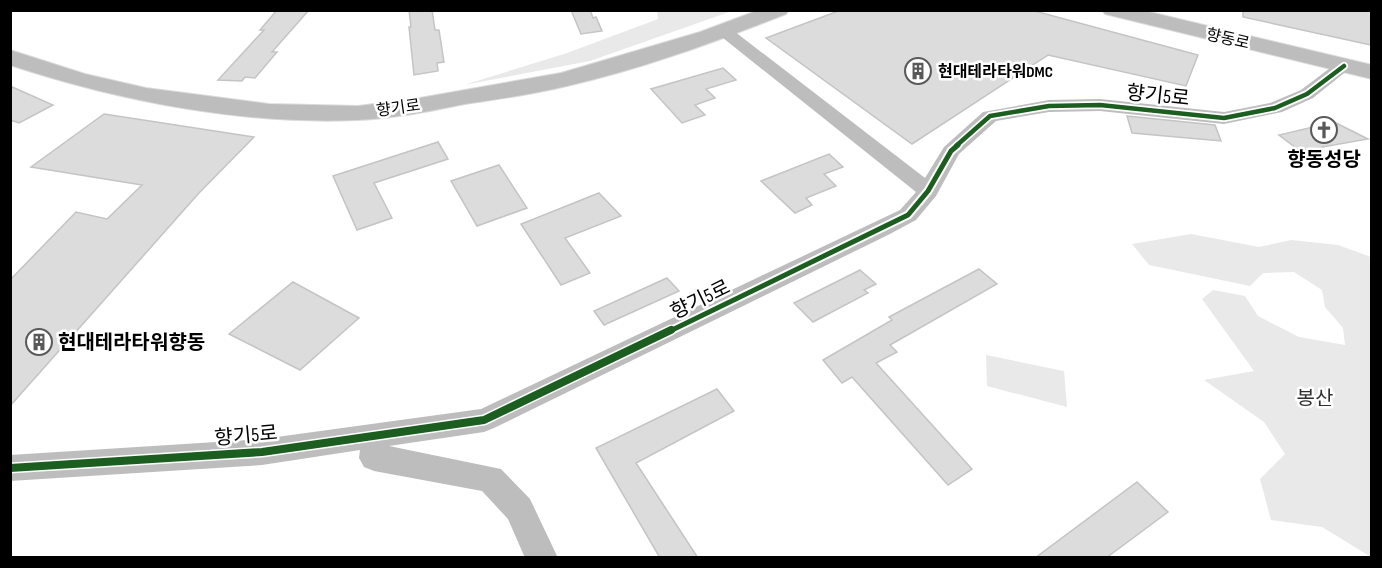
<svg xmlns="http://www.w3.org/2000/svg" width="1382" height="568" font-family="'Sofia Sans Condensed','Noto Sans KR',sans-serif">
	<rect width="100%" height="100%" fill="#fff"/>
	<g fill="#e9e9e9">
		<polygon points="657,11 732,11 590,61 464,85 567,53 658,19"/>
		<polygon points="1191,234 1259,247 1291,240 1338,245 1371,257 1371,557 1322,527 1271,520 1260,479 1285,454 1264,422 1204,380 1254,371 1202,299 1213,290 1245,296 1258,316 1299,337 1345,345 1343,328 1325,307 1322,290 1294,272 1263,273 1250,286 1149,265 1132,244"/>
		<polygon points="986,355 1064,371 1067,407 987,386"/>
	</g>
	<g fill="#dcdcdc" stroke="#c4c4c4" stroke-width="1.5">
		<polygon points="277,10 309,10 272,52 277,52 255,78 245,77 242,81 218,80 264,30 260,30"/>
		<polygon points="409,10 432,10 435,30 439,30 444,62 437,63 438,71 414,75 409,27 411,27"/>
		<polygon points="571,10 590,10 593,18 596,17 602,31 581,34"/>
		<polygon points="841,10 1031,10 1198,55 1186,86 1048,55 912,144 766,38"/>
		<polygon points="1243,10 1371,10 1371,45 1243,17"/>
		<polygon points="723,68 736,80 706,89 715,98 695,105 705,115 682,123 651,89"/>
		<polygon points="10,86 53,105 19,123 10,120"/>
		<polygon points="104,114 254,137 199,193 10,406 10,280 76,212 107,219 142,185 31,167"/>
		<polygon points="1127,116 1215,125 1221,141 1132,133"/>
		<polygon points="1334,122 1368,139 1300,151 1279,135"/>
		<polygon points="438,142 448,159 374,183 392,218 357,230 333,176"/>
		<polygon points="829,154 843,167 824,174 836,186 806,198 812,205 795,213 761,181"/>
		<polygon points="499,165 527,208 477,226 451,181"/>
		<polygon points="599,193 621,216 565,238 590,273 561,285 521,224"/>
		<polygon points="979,269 997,284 890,345 897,352 876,363 972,469 948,485 852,377 842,383 823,360 892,320 889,317"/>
		<polygon points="860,270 876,284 864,290 868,293 813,322 794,303"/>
		<polygon points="667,278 679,291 604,325 594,311"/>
		<polygon points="293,282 359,318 300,370 229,334"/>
		<polygon points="717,389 734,411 636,463 698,558 660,558 596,448"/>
		<polygon points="1137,482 1168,512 1106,558 1035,558"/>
	</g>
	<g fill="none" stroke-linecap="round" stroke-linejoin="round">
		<defs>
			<g id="major">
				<path d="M759,10H789L786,14C715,42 642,69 567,86C534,94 499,99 465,104C429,111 393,119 357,120C242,125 119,101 10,65V50L85,74L146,88L269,104L358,106L414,99L561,73L700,32Z"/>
				<polygon points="1102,10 1141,10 1372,65 1372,79 1105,14"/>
			</g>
		</defs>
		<use href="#major" stroke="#dbdbdb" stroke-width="2"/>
		<polygon fill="#bdbdbd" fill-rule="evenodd" points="724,26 730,28 925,178 944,147 983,112 1049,100 1100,99 1224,112 1270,103 1301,90 1338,62 1350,62 1353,66 1313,98 1282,112 1224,124 1100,111 1049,112 996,121 959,154 936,196 916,220 888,235 494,428 484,432 389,446 501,469 530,499 558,558 525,558 508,519 482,491 374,471 364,467 359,458 360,450 262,465 10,481 10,455 262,439 481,409 900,210 916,192 718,34 716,31"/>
		<use href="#major" fill="#bdbdbd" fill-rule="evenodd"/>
		<defs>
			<polyline id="cycleway-far2" points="956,146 990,116 1049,106 1100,105 1224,118 1275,108 1307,94 1344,66"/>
			<polyline id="cycleway-far1" points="668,332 908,215 928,191 951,151 958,145"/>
			<polyline id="cycleway" points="10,468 262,452 484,420 671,330"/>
		</defs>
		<use href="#cycleway-far2" stroke="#fff" stroke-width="8"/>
		<use href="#cycleway-far1" stroke="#fff" stroke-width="9"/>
		<use href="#cycleway" stroke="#fff" stroke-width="11"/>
		<use href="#cycleway-far2" stroke="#1b5e20" stroke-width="4.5"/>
		<use href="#cycleway-far1" stroke="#1b5e20" stroke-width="5"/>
		<use href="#cycleway" stroke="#1b5e20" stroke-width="8"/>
	</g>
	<defs>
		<symbol id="building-ring" viewBox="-11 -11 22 22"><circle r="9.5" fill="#fff" stroke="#595959" stroke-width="1.5"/><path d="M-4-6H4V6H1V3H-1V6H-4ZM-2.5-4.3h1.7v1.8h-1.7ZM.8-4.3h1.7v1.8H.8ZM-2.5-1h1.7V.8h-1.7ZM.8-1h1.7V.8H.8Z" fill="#595959"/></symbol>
		<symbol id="church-ring" viewBox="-11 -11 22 22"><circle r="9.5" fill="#fff" stroke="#595959" stroke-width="1.5"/><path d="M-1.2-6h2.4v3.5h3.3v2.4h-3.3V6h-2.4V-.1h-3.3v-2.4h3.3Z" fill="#595959"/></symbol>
	</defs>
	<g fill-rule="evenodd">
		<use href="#building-ring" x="903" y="56" width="30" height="30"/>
		<use href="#church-ring" x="1309" y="115" width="30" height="30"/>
		<use href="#building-ring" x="24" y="327" width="30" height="30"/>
	</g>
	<g text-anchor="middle" stroke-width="5" stroke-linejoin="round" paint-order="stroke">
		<g font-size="16" fill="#000" stroke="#fff">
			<text transform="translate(1228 38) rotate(13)" y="6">향동로</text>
			<text transform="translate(398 107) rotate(-8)" y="6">향기로</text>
		</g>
		<g font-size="16" font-weight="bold" fill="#000" stroke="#fff" text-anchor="start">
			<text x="938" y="77">현대테라타워DMC</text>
		</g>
		<g font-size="20" fill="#000" stroke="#fff">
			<text transform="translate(1158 95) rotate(6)" y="7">향기5로</text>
			<text transform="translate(700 299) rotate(-26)" y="7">향기5로</text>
			<text transform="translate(246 435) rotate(-5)" y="7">향기5로</text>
		</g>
		<g font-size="20" font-weight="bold" fill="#000" stroke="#fff">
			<text x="1324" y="166">향동성당</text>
			<text x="58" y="349" text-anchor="start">현대테라타워향동</text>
		</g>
		<g font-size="20" fill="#2e2e2e" stroke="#fff">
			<text x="1315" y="405">봉산</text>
		</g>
	</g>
	<rect width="1382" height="568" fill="none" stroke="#000000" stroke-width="24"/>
</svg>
